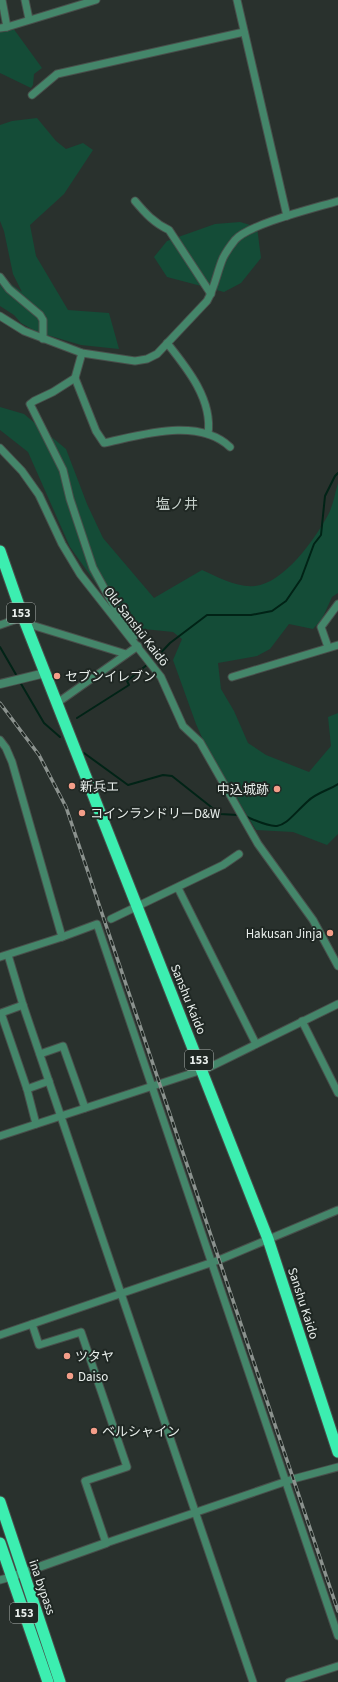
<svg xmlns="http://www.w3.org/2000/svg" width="338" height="1682" font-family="'Source Sans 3','Noto Sans JP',sans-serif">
	<rect width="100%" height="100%" fill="#29312d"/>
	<g fill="#144c37">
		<polygon points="13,28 42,68 34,74 33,85 31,88 0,73 0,32"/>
		<polygon points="37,118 56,141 66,149 83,143 93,150 64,194 30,225 36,256 68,310 109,313 119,349 81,345 37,332 21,323 14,315 0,306 0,276 22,292 13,274 4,231 0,221 0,125 12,121"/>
		<polygon points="240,222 257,227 261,258 241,283 224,292 167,277 154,257 167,241 215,224"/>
		<path d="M0,407L24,414L66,449L87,504L103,538L154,598L202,570C218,577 237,588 255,586C284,583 315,539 328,515C333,506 335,493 338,483V593L332,597L322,619L313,629L289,624L270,649L257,656L218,663L221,689L234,711L248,743L266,755L309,772L331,746L328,717L338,713V834L327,845L293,832L256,830L208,751L196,724L173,660L182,639L173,632L134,628L100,589L70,547L28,452L0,430Z"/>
	</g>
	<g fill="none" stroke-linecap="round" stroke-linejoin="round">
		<g stroke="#012316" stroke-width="2">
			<polyline points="0,647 18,678"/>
			<polyline points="155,659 170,643 207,615 251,615 272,611 286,601 301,579 314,544 321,535 325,496 335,476 338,473"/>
			<polyline points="20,682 44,723 60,737"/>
			<polyline points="77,718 129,685 127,681 148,664"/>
			<polyline points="84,753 128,785 163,775 172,776 220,814 238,815"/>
			<path d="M245,816C284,834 280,827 308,801C316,793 329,790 338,784"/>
		</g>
		<defs>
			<g id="minor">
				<polyline points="2,0 7,27"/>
				<polyline points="25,0 29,19"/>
				<polyline points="237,0 287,216"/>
				<polyline points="0,28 7,27 96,0"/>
				<polyline points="32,95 57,74 244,32"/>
				<path d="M135,201C145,213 154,223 169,230L211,294"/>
				<polyline points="0,277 9,289 40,315 43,320 43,339"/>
				<path d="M0,316L24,331L82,353L135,361L147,359L157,354L207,301C215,287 217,272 223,258C226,252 231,245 235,240C249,224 315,208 338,201"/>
				<path d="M167,343C187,368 213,400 208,434"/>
				<path d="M82,353L75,378L96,431L104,443C142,435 198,417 230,447"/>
				<polyline points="75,378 53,392 34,401 30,404 63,470 70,499 93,568 115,608 135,636"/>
				<polyline points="0,448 22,471 39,495 62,544 80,574 161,677 183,726 200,742 258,844 313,920 338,966"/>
				<polyline points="25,623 126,654"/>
				<polyline points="0,625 23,617"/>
				<polyline points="328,647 321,627 338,604"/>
				<polyline points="232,677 338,645"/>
				<polyline points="57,703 138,646"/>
				<polyline points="0,740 6,748 12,762 62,937 0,957"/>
				<polyline points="178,888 256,1044"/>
				<polyline points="111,919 223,865 239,854"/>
				<polyline points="62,937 97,924 338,1636"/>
				<polyline points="8,955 23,1005 253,1682"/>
				<polyline points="23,1005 1,1013 27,1089 36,1124"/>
				<polyline points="302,1021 338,1093"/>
				<polyline points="40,1054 63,1046 85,1108"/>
				<polyline points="27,1089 49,1081"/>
				<polyline points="0,1136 208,1068 338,1004"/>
				<polyline points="32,1324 39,1345 81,1332 127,1467 85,1481 106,1543 293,1479 338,1467"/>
				<polyline points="0,1335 219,1260 338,1210"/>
				<polyline points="0,1580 11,1577"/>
				<polyline points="289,1682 338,1666"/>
			</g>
			<g id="tertiary">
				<polyline points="0,684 45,673"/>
				<polyline points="11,1577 106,1543"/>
			</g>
			<g id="trunk">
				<polyline points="0,551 23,617 268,1239 338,1452"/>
				<polyline points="0,1502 60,1682"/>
				<polyline points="0,1543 48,1682"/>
			</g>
		</defs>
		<use href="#minor" stroke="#484f4b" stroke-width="9"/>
		<use href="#tertiary" stroke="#484f4b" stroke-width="10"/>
		<use href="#trunk" stroke="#484f4b" stroke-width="13"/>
		<use href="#minor" stroke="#44866a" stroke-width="7"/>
		<use href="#tertiary" stroke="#44866a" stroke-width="8"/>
		<use href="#trunk" stroke="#3ceeb0" stroke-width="11"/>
		<defs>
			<polyline id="rail" points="0,703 39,755 66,807 338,1611"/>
		</defs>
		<use href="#rail" stroke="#8b928e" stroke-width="3.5"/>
		<use href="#rail" stroke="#1f2723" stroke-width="2" stroke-dasharray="6" stroke-linecap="butt"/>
	</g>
	<g fill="#f49e89" stroke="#1f2723" stroke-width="1.5">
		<circle cx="57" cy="676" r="4"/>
		<circle cx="72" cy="786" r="4"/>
		<circle cx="277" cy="789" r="4"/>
		<circle cx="82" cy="813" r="4"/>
		<circle cx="330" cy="933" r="4"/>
		<circle cx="67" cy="1356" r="4"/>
		<circle cx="70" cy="1376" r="4"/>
		<circle cx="94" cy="1431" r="4"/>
	</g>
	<g text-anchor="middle" stroke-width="4" stroke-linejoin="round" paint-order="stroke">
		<g fill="#1f2723" stroke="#acb2af" stroke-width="1">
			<rect x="7" y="603" width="28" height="20" rx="3"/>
			<rect x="185" y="1050" width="28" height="20" rx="3"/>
			<rect x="10" y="1603" width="28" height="20" rx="3"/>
		</g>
		<g font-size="12" font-weight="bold" fill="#e8eeeb">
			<text x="21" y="617">153</text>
			<text x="199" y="1064">153</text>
			<text x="24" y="1617">153</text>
		</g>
		<g font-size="13" fill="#e8eeeb" stroke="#1f2723">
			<text transform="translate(137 626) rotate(52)" y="5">Old Sanshū Kaidō</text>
			<text transform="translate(189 999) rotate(68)" y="5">Sanshu Kaido</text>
			<text transform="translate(304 1303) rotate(72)" y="5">Sanshu Kaido</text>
			<text transform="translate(43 1587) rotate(71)" y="5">ina bypass</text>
		</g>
		<g font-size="13" fill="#e8eeeb" stroke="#1f2723" text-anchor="start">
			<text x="65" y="681">セブンイレブン</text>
			<text x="80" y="791">新兵エ</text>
			<text x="269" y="794" text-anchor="end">中込城跡</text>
			<text x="90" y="818">コインランドリーD&amp;W</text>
			<text x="322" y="938" text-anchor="end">Hakusan Jinja</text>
			<text x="75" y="1361">ツタヤ</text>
			<text x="78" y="1381">Daiso</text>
			<text x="102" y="1436">ベルシャイン</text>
		</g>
		<g font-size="14" fill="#c6d0cb" stroke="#1f2723">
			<text x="177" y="509">塩ノ井</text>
		</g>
	</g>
</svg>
